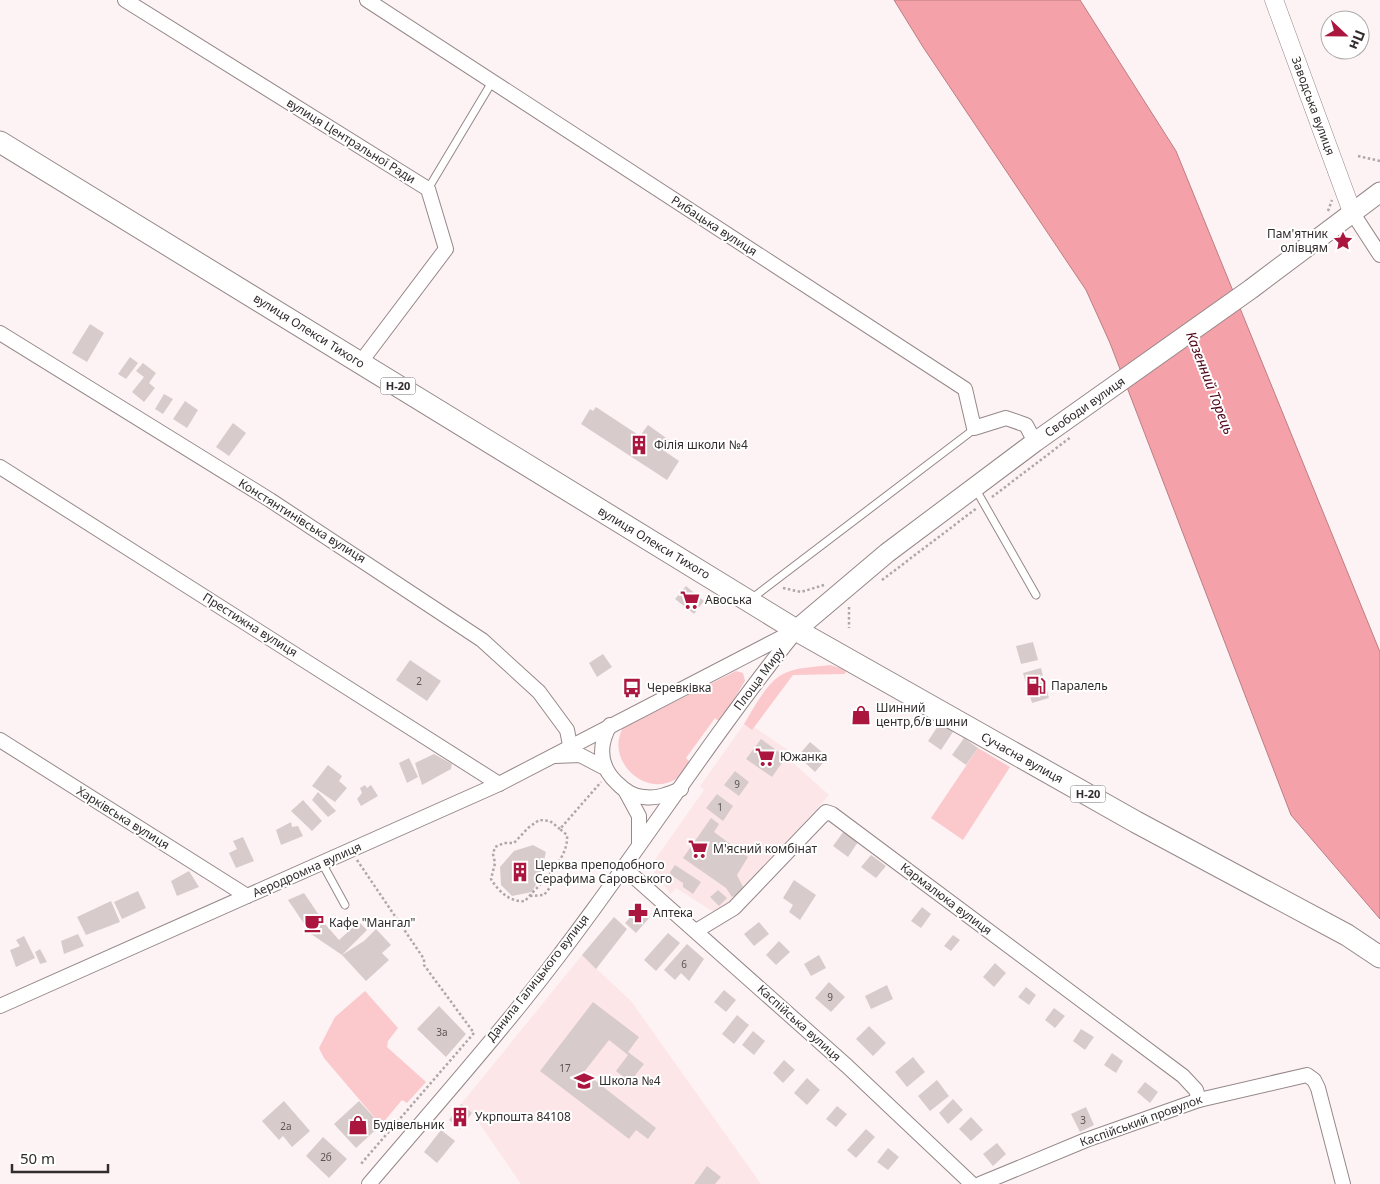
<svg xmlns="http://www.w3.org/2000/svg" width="1380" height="1184" font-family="'Noto Sans',sans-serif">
	<rect width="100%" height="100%" fill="#fef3f4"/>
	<g fill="#fde6e8">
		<polygon points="744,724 752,729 754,727 794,754 790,760 829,795 728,908 718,915 676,888 671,894 657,878 653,870 656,858 704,790 700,786"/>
		<polygon points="582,955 631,1001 761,1184 521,1184 472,1113 461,1104"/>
	</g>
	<g fill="#fbc8cc">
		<path d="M830,665L846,670L845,674L793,675L752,730L744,724C754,708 766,683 783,674C796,667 815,667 830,665Z"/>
		<path d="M736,671L743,673L745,681L720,722L715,718L686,758L692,764C658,812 602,764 623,728Z"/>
		<polygon points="978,748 1010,767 963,840 931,818"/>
		<polygon points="365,991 398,1028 388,1041 387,1047 426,1082 407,1103 402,1100 381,1125 324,1058 319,1048 335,1017"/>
	</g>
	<polygon fill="#f5a1a9" stroke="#ba7e84" points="894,0 1080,0 1176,151 1380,652 1380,919 1291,815 1110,343 1086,290 923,47"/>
	<g fill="#d8cbcb">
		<polygon points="90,324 104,333 87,362 72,353"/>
		<polygon points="130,357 138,363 126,379 118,374"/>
		<polygon points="143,363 156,373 149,383 155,388 144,402 132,392 144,377 136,371"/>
		<polygon points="164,394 173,399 163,414 155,409"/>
		<polygon points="185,401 198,410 187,428 173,419"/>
		<polygon points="596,407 640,436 648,425 669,440 663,450 679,461 667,480 581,424 590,409 593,411"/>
		<polygon points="233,423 246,433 229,456 216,447"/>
		<polygon points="686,586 704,601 694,614 675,599"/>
		<polygon points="1033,642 1038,660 1021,664 1016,646"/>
		<polygon points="603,654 612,667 597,677 589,663"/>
		<polygon points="410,660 441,681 427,701 396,680"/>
		<polygon points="1041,668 1049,698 1032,703 1023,673"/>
		<polygon points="940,723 953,732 941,750 928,741"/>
		<polygon points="964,738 978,748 966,765 952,755"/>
		<polygon points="761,739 786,757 772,777 746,759"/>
		<polygon points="810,742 828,757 815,772 798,756"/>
		<polygon points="434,754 452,764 451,769 422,785 415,763"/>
		<polygon points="409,758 418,777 407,783 399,763"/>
		<polygon points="328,765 342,776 339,781 347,788 335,802 312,786"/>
		<polygon points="735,771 749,782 739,796 724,785"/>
		<polygon points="365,785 367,788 371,785 378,796 361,806 357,799 362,793 360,788"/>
		<polygon points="318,792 336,811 328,817 312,800"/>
		<polygon points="717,794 733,806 723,821 706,808"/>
		<polygon points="303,800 322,821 312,831 291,811"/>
		<polygon points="711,818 719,824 714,832 748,857 737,875 745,891 732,897 726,888 683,858"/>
		<polygon points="291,822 292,827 298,826 303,836 281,845 276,830"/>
		<polygon points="844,831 858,842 848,857 833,846"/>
		<polygon points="243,837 254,861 236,868 229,853 237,849 233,841"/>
		<polygon points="533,845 546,852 540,877 532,892 512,896 501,885 500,867 514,851"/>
		<polygon points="871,855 886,866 876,878 861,867"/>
		<polygon points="675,865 701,882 693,894 683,887 683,883 671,875 670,872"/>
		<polygon points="189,871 199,887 177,896 171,881"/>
		<polygon points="794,880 816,895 800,920 789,912 793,905 783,898"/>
		<polygon points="718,890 727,898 719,906 710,897"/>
		<polygon points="138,891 146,908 122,919 114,902"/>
		<polygon points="304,893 325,924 339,940 359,922 367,930 342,955 364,941 376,929 391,945 382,953 389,960 366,981 342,955 311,934 288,900"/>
		<polygon points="111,901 120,922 86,935 77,917"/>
		<polygon points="922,907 931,914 921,928 911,921"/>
		<polygon points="639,908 650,917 636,933 625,923"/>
		<polygon points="614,917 627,929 596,969 582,955"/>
		<polygon points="759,922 769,934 754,946 744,934"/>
		<polygon points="668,933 680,943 656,971 644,960"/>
		<polygon points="78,934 84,946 64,954 61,941"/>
		<polygon points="953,935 960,940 951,951 944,946"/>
		<polygon points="24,936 35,958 16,967 10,950 20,946 16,940"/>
		<polygon points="779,941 790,952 776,965 766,955"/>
		<polygon points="687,944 704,959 689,981 681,973 675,980 664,970"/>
		<polygon points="40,949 47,962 40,964 35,952"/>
		<polygon points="819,955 826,968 811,976 804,964"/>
		<polygon points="995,963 1006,973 994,987 983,977"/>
		<polygon points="829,982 845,997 831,1012 815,998"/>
		<polygon points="887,985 893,999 871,1009 865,996"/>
		<polygon points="1026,987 1036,995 1029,1005 1018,997"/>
		<polygon points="724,990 736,1000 726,1012 714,1002"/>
		<polygon points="593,1002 639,1037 628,1052 644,1064 630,1082 616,1071 628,1055 609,1040 584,1072 656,1128 648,1139 636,1130 629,1139 540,1071"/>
		<polygon points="439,1006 466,1034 446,1057 417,1029"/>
		<polygon points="1054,1008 1065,1016 1055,1028 1045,1020"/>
		<polygon points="737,1015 749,1025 734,1044 722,1034"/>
		<polygon points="869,1026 886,1043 873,1056 856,1039"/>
		<polygon points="1081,1029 1094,1037 1085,1050 1073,1041"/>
		<polygon points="753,1031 765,1041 754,1055 742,1045"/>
		<polygon points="1112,1053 1123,1061 1116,1073 1104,1065"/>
		<polygon points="913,1057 925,1072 907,1087 895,1072"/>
		<polygon points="784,1060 795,1070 783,1083 773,1073"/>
		<polygon points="807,1078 820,1090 807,1105 794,1093"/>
		<polygon points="937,1080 949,1096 930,1111 918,1096"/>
		<polygon points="1145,1082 1158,1092 1150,1103 1137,1092"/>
		<polygon points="953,1099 963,1110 948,1124 939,1113"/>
		<polygon points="284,1101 310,1131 292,1147 283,1136 279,1140 262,1121"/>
		<polygon points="359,1101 381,1125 356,1148 334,1124"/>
		<polygon points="461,1104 472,1113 460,1129 449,1120"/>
		<polygon points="837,1106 847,1114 836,1127 826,1119"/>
		<polygon points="1086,1107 1094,1125 1080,1132 1071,1114"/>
		<polygon points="971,1117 983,1130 971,1141 959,1129"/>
		<polygon points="866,1129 875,1137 856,1158 847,1150"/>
		<polygon points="441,1130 455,1141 437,1163 424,1152"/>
		<polygon points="323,1137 347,1159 329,1178 306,1156"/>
		<polygon points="997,1143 1006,1154 993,1166 983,1154"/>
		<polygon points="888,1148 899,1157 888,1170 877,1162"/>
		<polygon points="707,1166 721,1177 715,1184 694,1184"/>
	</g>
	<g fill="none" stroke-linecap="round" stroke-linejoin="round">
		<defs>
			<g id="service">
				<polyline points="428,189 492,82"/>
				<polyline points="975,488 1036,595"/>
				<polyline points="751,599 977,427"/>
				<polyline points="322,863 345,905"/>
			</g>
			<g id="minor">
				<polyline points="125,0 428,189 446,249 360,363"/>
				<polyline points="367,0 965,389 974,428 1006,418 1026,425 1035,442"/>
				<polyline points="1352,212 1380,255"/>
				<polyline points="0,333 270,500 482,640 539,692 567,730 570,745"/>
				<polyline points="0,467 499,784"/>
				<path d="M610,725C598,746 599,766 617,783C625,791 633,797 644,797C657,799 669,794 681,789"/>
				<polyline points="0,740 247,896"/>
				<polyline points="555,756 580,755 603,767"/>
				<polyline points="626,792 639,816 639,845"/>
				<polyline points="623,867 847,1066 972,1184"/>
				<polyline points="696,931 734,908 821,817 826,812 832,814 1183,1076 1196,1090 1199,1100"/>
				<polyline points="0,1006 499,784 796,630"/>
				<path d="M369,1184C420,1124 473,1064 522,1003C618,884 698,754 793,635"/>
				<polyline points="980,1184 1086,1140 1199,1100 1307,1075 1314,1080 1318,1088 1343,1184"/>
			</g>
			<polyline id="tertiary" points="1274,0 1352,212"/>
			<polyline id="secondary" points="796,630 887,553 1035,442 1251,289 1380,192"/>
			<polyline id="primary" points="0,142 796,630 1136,822 1347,935 1380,957"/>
		</defs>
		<use href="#service" stroke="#958889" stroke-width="9"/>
		<use href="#minor" stroke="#958889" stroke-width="16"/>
		<use href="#tertiary" stroke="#958889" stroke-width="19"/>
		<use href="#secondary" stroke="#958889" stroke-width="21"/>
		<use href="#primary" stroke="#958889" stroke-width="23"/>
		<g stroke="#afa6a7" stroke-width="2.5" stroke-dasharray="2.5 2.5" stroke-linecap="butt">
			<polyline points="1358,156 1380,161"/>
			<polyline points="1328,211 1332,200"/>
			<polyline points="992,497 1071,437"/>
			<polyline points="882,580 977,508"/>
			<polyline points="783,588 801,592 824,585"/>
			<polyline points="849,607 849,628"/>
			<path d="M560,829L550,821L539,820L528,828L514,843H504L495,847L493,854L495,863L491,879C498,891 511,903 525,901C540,883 569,860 567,835L560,829L601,782"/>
			<polyline points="357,860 424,959 424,965 474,1033 360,1165"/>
			<polyline points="530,896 544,895 552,885 552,871"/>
		</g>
		<use href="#service" stroke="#fff" stroke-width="7"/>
		<use href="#minor" stroke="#fff" stroke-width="14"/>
		<use href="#tertiary" stroke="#fff" stroke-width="18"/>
		<use href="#secondary" stroke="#fff" stroke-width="19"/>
		<use href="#primary" stroke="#fff" stroke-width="21"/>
	</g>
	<defs>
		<symbol id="sight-bare" viewBox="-9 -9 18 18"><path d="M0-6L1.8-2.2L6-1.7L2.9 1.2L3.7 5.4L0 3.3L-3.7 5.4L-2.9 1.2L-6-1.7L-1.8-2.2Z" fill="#ab163e" stroke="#fff" stroke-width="2.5" paint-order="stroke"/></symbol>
		<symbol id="building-bare" viewBox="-9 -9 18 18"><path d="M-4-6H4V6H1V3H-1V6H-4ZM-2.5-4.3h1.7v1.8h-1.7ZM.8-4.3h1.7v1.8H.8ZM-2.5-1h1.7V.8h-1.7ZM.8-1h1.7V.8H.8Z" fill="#ab163e" stroke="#fff" stroke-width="2.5" paint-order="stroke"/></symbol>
		<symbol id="supermarket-bare" viewBox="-9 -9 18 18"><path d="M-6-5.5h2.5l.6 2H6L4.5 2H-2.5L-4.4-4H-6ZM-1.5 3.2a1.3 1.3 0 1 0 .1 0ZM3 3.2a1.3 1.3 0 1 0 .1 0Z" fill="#ab163e" stroke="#fff" stroke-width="2.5" paint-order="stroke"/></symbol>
		<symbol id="fuel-bare" viewBox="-9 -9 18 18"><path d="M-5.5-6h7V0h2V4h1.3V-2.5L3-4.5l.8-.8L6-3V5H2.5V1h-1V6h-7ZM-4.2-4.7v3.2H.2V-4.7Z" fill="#ab163e" stroke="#fff" stroke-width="2.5" paint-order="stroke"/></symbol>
		<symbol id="bus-bare" viewBox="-9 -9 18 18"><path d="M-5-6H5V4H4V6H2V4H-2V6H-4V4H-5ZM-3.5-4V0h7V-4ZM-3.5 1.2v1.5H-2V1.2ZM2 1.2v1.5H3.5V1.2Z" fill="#ab163e" stroke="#fff" stroke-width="2.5" paint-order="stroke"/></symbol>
		<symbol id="shop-bare" viewBox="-9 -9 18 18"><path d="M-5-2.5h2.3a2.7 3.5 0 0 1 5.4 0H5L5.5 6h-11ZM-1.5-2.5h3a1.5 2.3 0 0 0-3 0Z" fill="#ab163e" stroke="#fff" stroke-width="2.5" paint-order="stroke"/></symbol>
		<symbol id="pharmacy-bare" viewBox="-9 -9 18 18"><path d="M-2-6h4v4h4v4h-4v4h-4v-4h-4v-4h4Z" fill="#ab163e" stroke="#fff" stroke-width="2.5" paint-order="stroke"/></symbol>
		<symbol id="cafe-bare" viewBox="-9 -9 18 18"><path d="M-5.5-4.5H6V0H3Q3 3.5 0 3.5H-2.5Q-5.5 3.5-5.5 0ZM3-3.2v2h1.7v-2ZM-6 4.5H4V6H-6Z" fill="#ab163e" stroke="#fff" stroke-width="2.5" paint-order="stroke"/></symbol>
		<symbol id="school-bare" viewBox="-9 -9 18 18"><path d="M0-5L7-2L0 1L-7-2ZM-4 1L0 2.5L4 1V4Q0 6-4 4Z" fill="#ab163e" stroke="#fff" stroke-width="2.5" paint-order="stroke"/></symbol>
	</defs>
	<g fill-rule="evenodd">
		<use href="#sight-bare" x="1329" y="227" width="28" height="28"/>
		<use href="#building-bare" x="625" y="431" width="28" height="28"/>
		<use href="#supermarket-bare" x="676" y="586" width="28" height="28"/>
		<use href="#fuel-bare" x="1022" y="672" width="28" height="28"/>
		<use href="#bus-bare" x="618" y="674" width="28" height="28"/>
		<use href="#shop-bare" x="847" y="701" width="28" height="28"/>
		<use href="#supermarket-bare" x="751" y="743" width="28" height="28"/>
		<use href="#supermarket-bare" x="684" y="835" width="28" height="28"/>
		<use href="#building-bare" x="506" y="858" width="28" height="28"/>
		<use href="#pharmacy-bare" x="624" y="899" width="28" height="28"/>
		<use href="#cafe-bare" x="300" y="909" width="28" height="28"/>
		<use href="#school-bare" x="570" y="1067" width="28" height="28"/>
		<use href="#building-bare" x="446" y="1103" width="28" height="28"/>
		<use href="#shop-bare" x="344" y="1111" width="28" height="28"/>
	</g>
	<g text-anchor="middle" stroke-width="4" stroke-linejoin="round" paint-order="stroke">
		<g font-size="10" fill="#5c5454">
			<text x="419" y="685">2</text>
			<text x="737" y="788">9</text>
			<text x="720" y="811">1</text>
			<text x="684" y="968">6</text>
			<text x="830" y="1001">9</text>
			<text x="442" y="1036">3а</text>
			<text x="565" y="1072">17</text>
			<text x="1083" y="1124">3</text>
			<text x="286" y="1130">2а</text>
			<text x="326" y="1161">2б</text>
		</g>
		<g fill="#fff" stroke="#706b6c" stroke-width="1">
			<rect x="380.5" y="377.5" width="35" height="17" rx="4"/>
			<rect x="1070.5" y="785.5" width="35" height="17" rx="4"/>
		</g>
		<g font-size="11" font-weight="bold" fill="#322c2d">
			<text x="398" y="390">Н-20</text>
			<text x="1088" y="798">Н-20</text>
		</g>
		<g font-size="12" fill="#322c2d" stroke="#fff">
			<text transform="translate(1313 106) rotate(70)" y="4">Заводська вулиця</text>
			<text transform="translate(351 141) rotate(32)" y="4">вулиця Центральної Ради</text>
			<text transform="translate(714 226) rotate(33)" y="4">Рибацька вулиця</text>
			<text transform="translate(309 331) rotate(32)" y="4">вулиця Олекси Тихого</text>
			<text transform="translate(1085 407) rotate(-35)" y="4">Свободи вулиця</text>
			<text transform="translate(302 521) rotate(32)" y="4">Констянтинівська вулиця</text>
			<text transform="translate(654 543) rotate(31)" y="4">вулиця Олекси Тихого</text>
			<text transform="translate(250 625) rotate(32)" y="4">Престижна вулиця</text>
			<text transform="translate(759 679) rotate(-53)" y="4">Площа Миру</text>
			<text transform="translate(1022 758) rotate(29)" y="4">Сучасна вулиця</text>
			<text transform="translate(123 818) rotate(32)" y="4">Харківська вулиця</text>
			<text transform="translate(307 870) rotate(-24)" y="4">Аеродромна вулиця</text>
			<text transform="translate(946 899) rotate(37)" y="4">Кармалюка вулиця</text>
			<text transform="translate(538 978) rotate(-52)" y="4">Данила Галицького вулиця</text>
			<text transform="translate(799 1023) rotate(42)" y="4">Каспійська вулиця</text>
			<text transform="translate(1141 1121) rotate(-20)" y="4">Каспійський провулок</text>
		</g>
		<g font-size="12" fill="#322c2d" stroke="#fff" text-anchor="start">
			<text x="1328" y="238" text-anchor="end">Пам'ятник<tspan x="1328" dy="14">олівцям</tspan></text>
			<text x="654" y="449">Філія школи №4</text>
			<text x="705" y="604">Авоська</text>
			<text x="1051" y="690">Паралель</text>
			<text x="647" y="692">Черевківка</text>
			<text x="876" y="712">Шинний<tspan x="876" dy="14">центр,б/в шини</tspan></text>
			<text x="780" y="761">Южанка</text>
			<text x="713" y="853">М'ясний комбінат</text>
			<text x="535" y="869">Церква преподобного<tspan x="535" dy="14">Серафима Саровського</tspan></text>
			<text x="653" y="917">Аптека</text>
			<text x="329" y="927">Кафе "Мангал"</text>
			<text x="599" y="1085">Школа №4</text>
			<text x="475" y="1121">Укрпошта 84108</text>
			<text x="373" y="1129">Будівельник</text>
		</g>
		<g font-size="14" font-style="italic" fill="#51071a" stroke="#fff">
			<text transform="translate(1210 383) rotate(69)" y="5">Казенний Торець</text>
		</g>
	</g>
	<g transform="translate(1345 35) rotate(112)"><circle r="24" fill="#ffffff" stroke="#adabab"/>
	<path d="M0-4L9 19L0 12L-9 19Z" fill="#ab163e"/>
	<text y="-8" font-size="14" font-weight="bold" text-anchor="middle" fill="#322c2d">Пн</text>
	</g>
	<path d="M12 1164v8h96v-8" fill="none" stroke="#322c2d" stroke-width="2.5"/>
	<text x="20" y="1164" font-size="15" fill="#322c2d" stroke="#ffffff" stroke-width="4" paint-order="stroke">50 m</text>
</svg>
